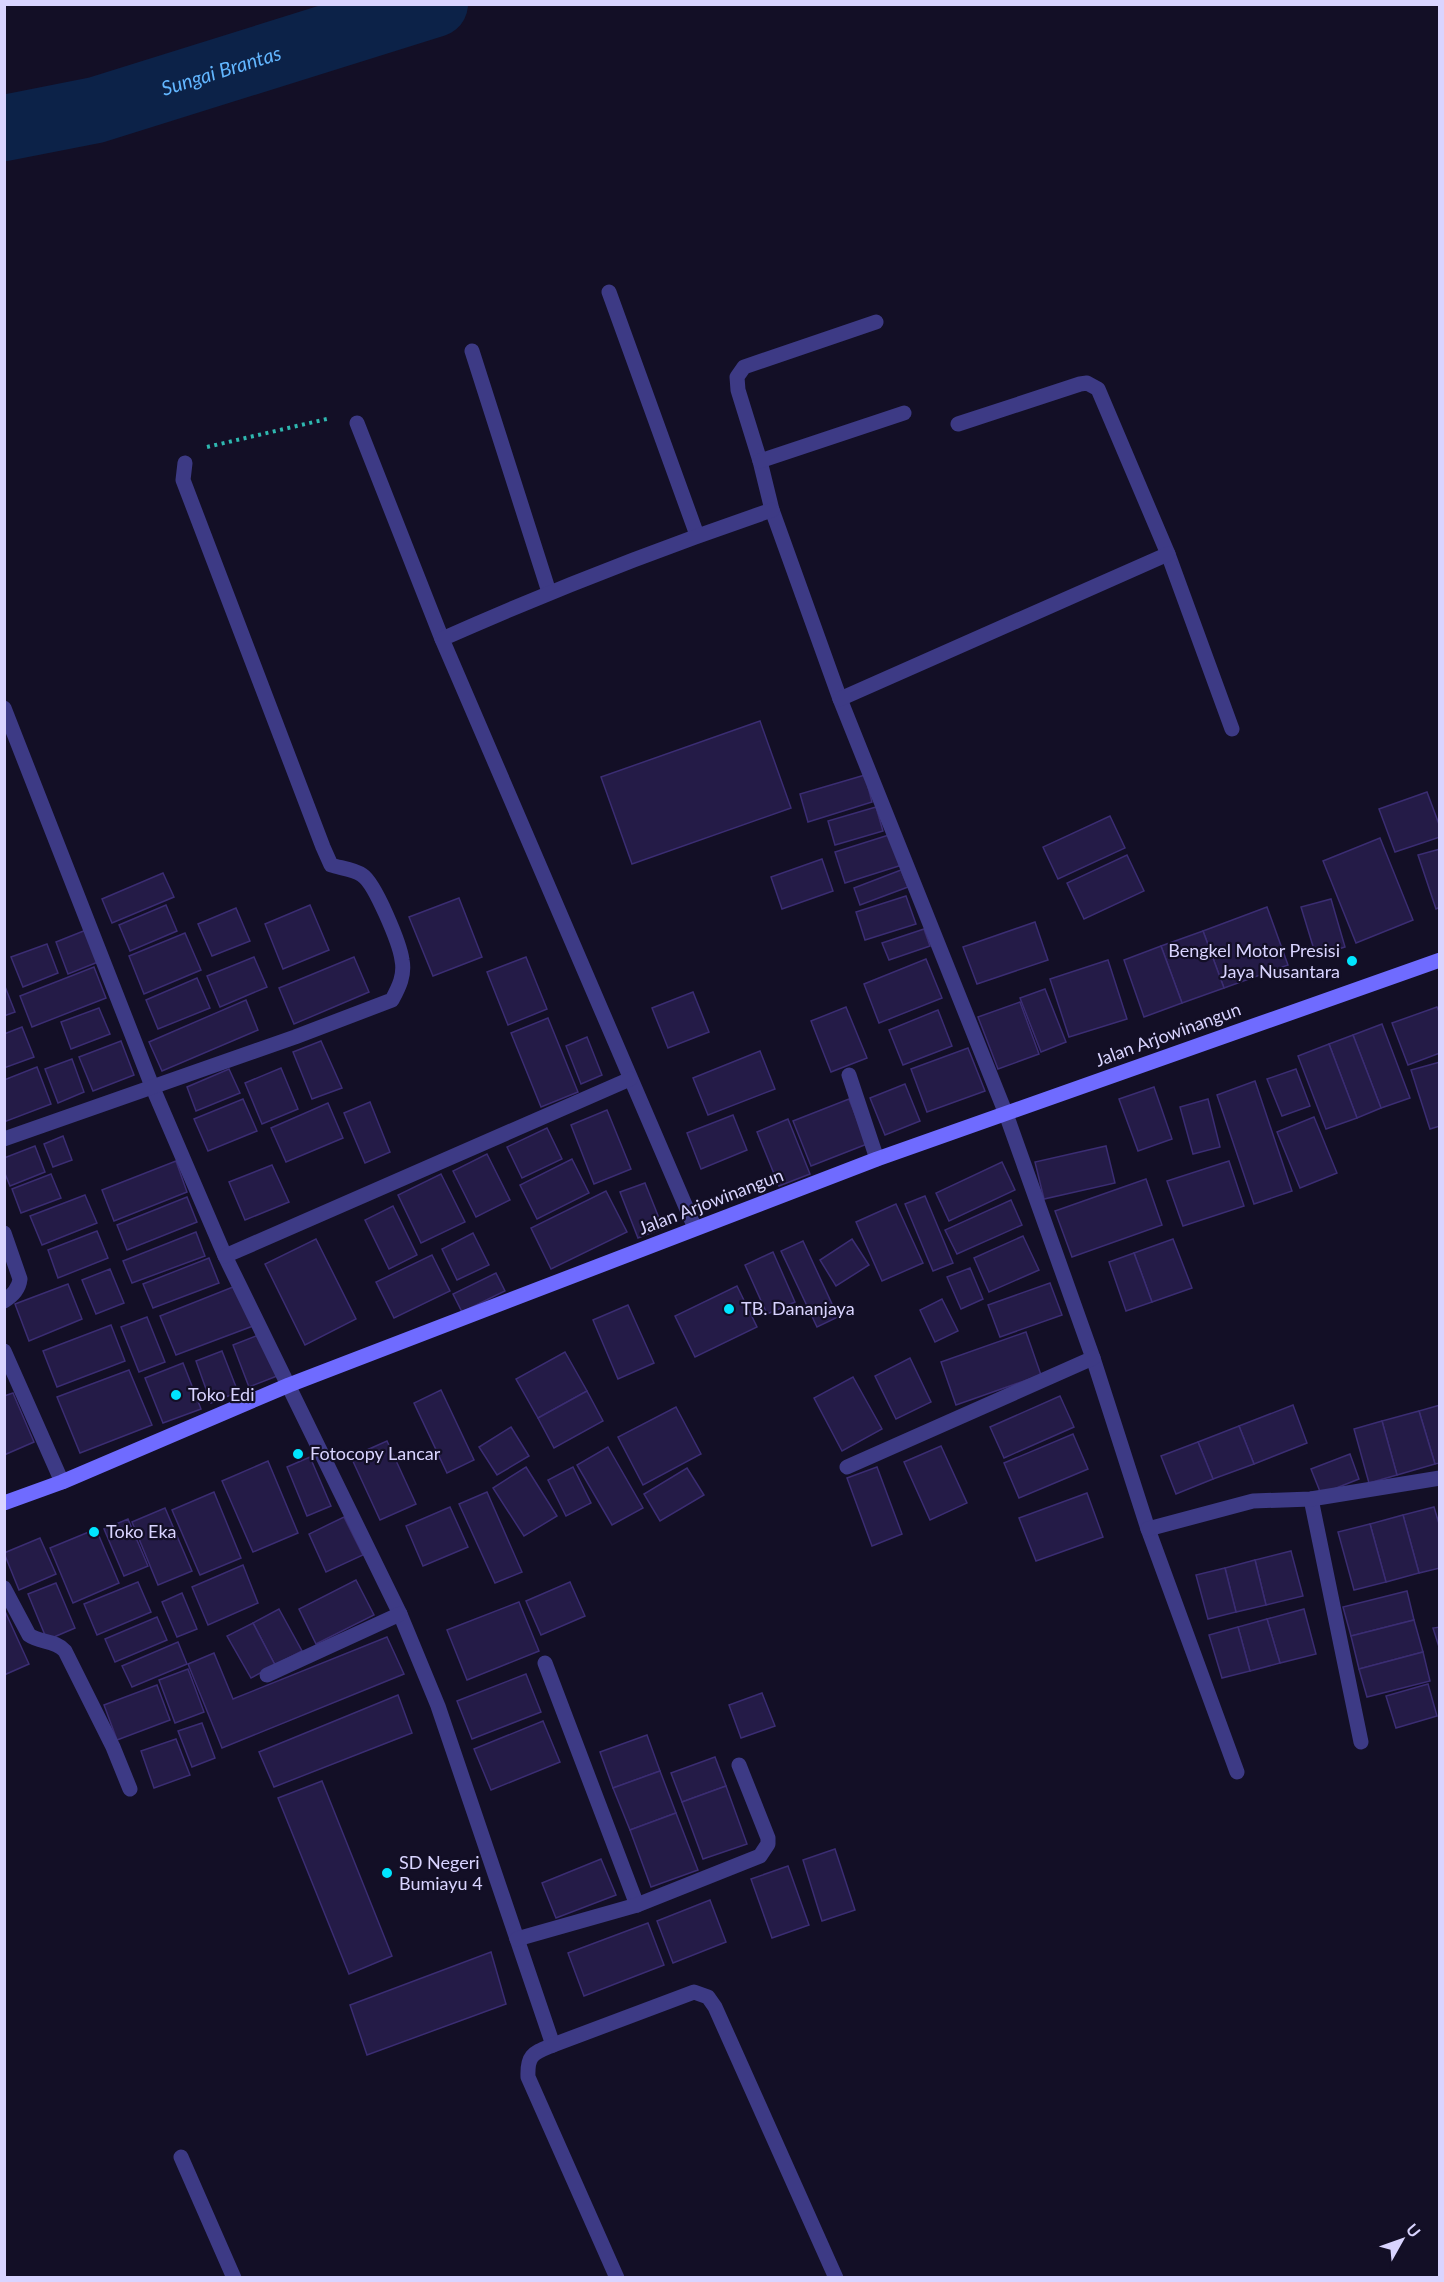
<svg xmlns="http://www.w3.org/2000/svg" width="1444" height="2282" font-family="Lato,sans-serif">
	<rect width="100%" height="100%" fill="#130f26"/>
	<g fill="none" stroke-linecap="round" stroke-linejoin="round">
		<path stroke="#0c2248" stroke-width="66" id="s1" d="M4,128L96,110L435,4"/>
	</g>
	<g fill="#241b47" stroke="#3b2d73" stroke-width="1.5">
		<polygon points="760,721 791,808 632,864 601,777"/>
		<polygon points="865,775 872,802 808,822 800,794"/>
		<polygon points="1427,792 1440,827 1440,837 1395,852 1379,809"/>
		<polygon points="876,807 883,831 835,845 828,821"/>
		<polygon points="1110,816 1125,848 1058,879 1043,847"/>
		<polygon points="892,834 902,865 845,883 835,852"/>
		<polygon points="1380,838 1413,920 1356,943 1323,861"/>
		<polygon points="1440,849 1440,907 1436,909 1418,855"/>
		<polygon points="1127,855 1144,891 1084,919 1067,883"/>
		<polygon points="822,859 833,891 782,909 771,877"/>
		<polygon points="901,870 908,887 860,905 854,888"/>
		<polygon points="163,873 174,897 112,923 102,899"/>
		<polygon points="906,896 916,924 865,940 856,912"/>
		<polygon points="459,898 482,957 433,976 409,917"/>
		<polygon points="1331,899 1345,947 1316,956 1301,907"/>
		<polygon points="166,905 177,931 130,951 119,925"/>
		<polygon points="310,905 329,950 283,969 265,924"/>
		<polygon points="1267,907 1288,965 1224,988 1203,931"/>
		<polygon points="236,908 250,941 212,956 198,924"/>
		<polygon points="1035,922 1048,960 977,984 963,947"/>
		<polygon points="924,929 930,946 889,960 882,943"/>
		<polygon points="86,930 98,962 68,974 56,942"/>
		<polygon points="1203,931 1224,988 1182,1003 1161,946"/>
		<polygon points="185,933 201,970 144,994 129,956"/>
		<polygon points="47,944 58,973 23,987 11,957"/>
		<polygon points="1161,946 1182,1003 1144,1017 1124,960"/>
		<polygon points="254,957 267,987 220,1007 207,976"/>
		<polygon points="354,957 369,992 294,1024 279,988"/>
		<polygon points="526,957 547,1009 508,1025 487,972"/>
		<polygon points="926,959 942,998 879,1023 864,984"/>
		<polygon points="1108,960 1127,1019 1069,1037 1050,979"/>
		<polygon points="94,967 106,998 32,1027 20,996"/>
		<polygon points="197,978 210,1008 158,1029 146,1000"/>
		<polygon points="4,984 15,1012 4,1016"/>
		<polygon points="1045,989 1066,1042 1041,1052 1020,998"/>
		<polygon points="693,992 709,1032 668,1048 652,1008"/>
		<polygon points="246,1000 258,1030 162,1071 149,1042"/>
		<polygon points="1020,1002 1039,1054 998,1069 978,1017"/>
		<polygon points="846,1007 867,1058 831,1072 811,1021"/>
		<polygon points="1437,1007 1440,1014 1440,1053 1408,1065 1392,1023"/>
		<polygon points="99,1008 110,1034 71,1049 61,1022"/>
		<polygon points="938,1010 952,1046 903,1065 889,1030"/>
		<polygon points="548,1018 578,1092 541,1107 511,1033"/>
		<polygon points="1382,1024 1410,1098 1381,1108 1353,1035"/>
		<polygon points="22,1027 34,1057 4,1068 4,1034"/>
		<polygon points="1353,1035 1381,1108 1357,1118 1329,1044"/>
		<polygon points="587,1037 602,1075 581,1084 566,1046"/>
		<polygon points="121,1041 134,1075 93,1091 79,1057"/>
		<polygon points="321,1041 342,1088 312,1099 293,1052"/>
		<polygon points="1329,1044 1357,1118 1326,1129 1298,1056"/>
		<polygon points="968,1048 985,1091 927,1112 911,1069"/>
		<polygon points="760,1051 775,1089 708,1115 693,1078"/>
		<polygon points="72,1059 84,1092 58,1103 45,1069"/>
		<polygon points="1440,1062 1440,1126 1430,1129 1411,1070"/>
		<polygon points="37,1067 51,1104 4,1122 4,1080"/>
		<polygon points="281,1068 298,1109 262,1124 245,1083"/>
		<polygon points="229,1069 240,1093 196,1111 187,1087"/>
		<polygon points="1296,1069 1310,1106 1282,1116 1267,1079"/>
		<polygon points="1255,1081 1292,1191 1254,1204 1217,1095"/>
		<polygon points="905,1084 920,1121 885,1135 870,1098"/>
		<polygon points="1154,1087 1172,1139 1138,1151 1119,1099"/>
		<polygon points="243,1099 257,1131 208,1151 194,1119"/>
		<polygon points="849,1099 867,1144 811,1166 793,1121"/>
		<polygon points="1208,1099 1220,1147 1193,1154 1180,1107"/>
		<polygon points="370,1102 390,1152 365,1163 344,1113"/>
		<polygon points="328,1103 343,1138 286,1162 271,1128"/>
		<polygon points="607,1110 631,1169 594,1184 571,1125"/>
		<polygon points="733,1115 747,1150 701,1169 687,1133"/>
		<polygon points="1314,1117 1337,1173 1300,1188 1277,1132"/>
		<polygon points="788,1119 810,1174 779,1186 757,1132"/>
		<polygon points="547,1128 562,1159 522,1178 507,1147"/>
		<polygon points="63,1136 72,1160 53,1167 44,1144"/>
		<polygon points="35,1146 45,1172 10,1186 4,1171 4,1158"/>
		<polygon points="1106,1146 1115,1183 1044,1199 1035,1162"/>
		<polygon points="487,1154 510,1200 476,1217 453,1171"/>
		<polygon points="572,1159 589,1193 537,1219 520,1185"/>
		<polygon points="176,1161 187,1192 114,1221 102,1190"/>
		<polygon points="1229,1161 1244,1206 1183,1226 1167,1181"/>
		<polygon points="1002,1162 1015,1190 949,1221 936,1193"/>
		<polygon points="272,1165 289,1202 245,1220 229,1182"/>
		<polygon points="51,1174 61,1198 21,1213 12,1189"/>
		<polygon points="441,1174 465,1222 421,1243 398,1195"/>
		<polygon points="1146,1179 1162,1225 1072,1257 1055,1211"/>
		<polygon points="645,1183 663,1228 638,1238 620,1192"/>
		<polygon points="606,1191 627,1232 551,1269 531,1228"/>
		<polygon points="85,1195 97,1223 42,1245 30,1216"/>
		<polygon points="925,1196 953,1263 933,1271 905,1204"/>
		<polygon points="187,1197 197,1222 127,1250 117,1225"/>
		<polygon points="1011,1200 1022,1225 957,1254 945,1230"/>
		<polygon points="896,1204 923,1263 882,1281 856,1222"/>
		<polygon points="393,1206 417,1255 389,1269 365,1220"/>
		<polygon points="97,1231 108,1258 58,1278 48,1250"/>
		<polygon points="196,1232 205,1256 132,1283 123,1261"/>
		<polygon points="473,1233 489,1265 457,1280 442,1249"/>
		<polygon points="1023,1236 1039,1270 989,1292 974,1258"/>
		<polygon points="316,1239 356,1319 305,1345 265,1264"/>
		<polygon points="852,1239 869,1265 836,1286 820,1260"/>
		<polygon points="1173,1239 1192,1288 1152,1302 1134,1253"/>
		<polygon points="803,1241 838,1317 817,1327 781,1251"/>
		<polygon points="773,1252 795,1302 767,1314 745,1265"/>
		<polygon points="1134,1253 1152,1302 1126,1311 1109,1262"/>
		<polygon points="432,1255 450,1291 394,1318 376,1282"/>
		<polygon points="209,1258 219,1283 153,1308 143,1284"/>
		<polygon points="970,1268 983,1299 961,1309 947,1277"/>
		<polygon points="110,1269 124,1303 96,1314 82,1280"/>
		<polygon points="496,1273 505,1291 462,1312 453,1294"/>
		<polygon points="1050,1283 1062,1315 1000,1337 988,1305"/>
		<polygon points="68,1284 82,1319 29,1341 15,1304"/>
		<polygon points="238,1285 253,1326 176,1355 160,1316"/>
		<polygon points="737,1286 757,1327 695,1357 675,1316"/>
		<polygon points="942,1299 958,1331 935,1342 920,1310"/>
		<polygon points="628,1305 654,1363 618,1379 593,1320"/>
		<polygon points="147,1317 165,1362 139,1372 121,1327"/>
		<polygon points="111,1325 125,1361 57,1387 43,1351"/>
		<polygon points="1026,1332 1041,1375 956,1405 941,1362"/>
		<polygon points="261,1334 277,1376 249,1387 233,1345"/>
		<polygon points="222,1351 238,1392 211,1403 196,1361"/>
		<polygon points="565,1352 587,1391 538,1418 516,1379"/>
		<polygon points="910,1358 931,1402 896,1419 875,1376"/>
		<polygon points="183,1363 201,1409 163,1423 145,1378"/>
		<polygon points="129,1370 152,1425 80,1453 57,1397"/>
		<polygon points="853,1377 882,1429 842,1451 814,1398"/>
		<polygon points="441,1390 474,1460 447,1473 414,1403"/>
		<polygon points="587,1391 603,1421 554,1448 538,1418"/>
		<polygon points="13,1393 34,1442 4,1455 4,1396"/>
		<polygon points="1060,1396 1074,1427 1004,1458 990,1427"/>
		<polygon points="1293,1405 1307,1443 1254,1464 1239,1426"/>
		<polygon points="1440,1405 1440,1463 1435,1464 1419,1411"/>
		<polygon points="676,1407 701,1454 643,1485 618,1437"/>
		<polygon points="1419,1411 1435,1464 1397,1475 1382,1421"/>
		<polygon points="1382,1421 1397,1475 1369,1483 1354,1429"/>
		<polygon points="1239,1426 1254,1464 1213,1479 1198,1442"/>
		<polygon points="511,1427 529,1456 497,1475 479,1447"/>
		<polygon points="1073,1434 1088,1469 1019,1498 1004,1463"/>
		<polygon points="387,1441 416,1504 380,1520 351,1457"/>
		<polygon points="1198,1442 1213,1479 1176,1494 1161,1456"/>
		<polygon points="941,1446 967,1503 930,1520 904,1462"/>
		<polygon points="608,1447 643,1508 612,1525 577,1465"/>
		<polygon points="1350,1454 1359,1479 1321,1494 1311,1469"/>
		<polygon points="310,1457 331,1506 307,1516 287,1467"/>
		<polygon points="268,1461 298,1533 253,1552 222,1481"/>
		<polygon points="526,1467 557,1516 524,1536 493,1488"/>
		<polygon points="573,1467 591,1503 566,1516 548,1480"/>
		<polygon points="877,1467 902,1534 872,1546 847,1478"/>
		<polygon points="687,1468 704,1495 660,1521 644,1494"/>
		<polygon points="214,1492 241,1558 200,1575 172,1510"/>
		<polygon points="487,1492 522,1572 495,1583 459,1504"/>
		<polygon points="1087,1493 1103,1537 1036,1561 1019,1518"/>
		<polygon points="450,1507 468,1547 423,1566 406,1526"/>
		<polygon points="1434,1507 1440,1527 1440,1568 1419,1573 1403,1515"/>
		<polygon points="165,1508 192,1571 158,1585 132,1522"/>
		<polygon points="1403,1515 1419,1573 1386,1582 1370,1524"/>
		<polygon points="344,1517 363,1555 326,1572 309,1534"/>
		<polygon points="128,1519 148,1566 124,1576 104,1529"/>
		<polygon points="1370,1524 1386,1582 1354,1590 1338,1532"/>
		<polygon points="96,1529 119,1583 73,1603 50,1548"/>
		<polygon points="40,1538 56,1574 19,1590 4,1553"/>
		<polygon points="1291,1551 1303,1596 1266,1605 1255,1560"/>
		<polygon points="1255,1560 1266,1605 1236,1612 1225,1568"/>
		<polygon points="243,1565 258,1603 208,1625 192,1587"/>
		<polygon points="1225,1568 1236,1612 1208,1619 1196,1575"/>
		<polygon points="356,1580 374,1615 316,1644 299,1609"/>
		<polygon points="138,1582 151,1612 97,1635 84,1604"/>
		<polygon points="570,1582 585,1616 541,1635 526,1601"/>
		<polygon points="56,1583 75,1628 47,1640 28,1594"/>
		<polygon points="1407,1591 1414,1620 1351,1636 1343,1607"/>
		<polygon points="182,1593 197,1629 177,1637 162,1602"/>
		<polygon points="519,1602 539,1651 467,1680 447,1630"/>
		<polygon points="4,1609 29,1664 4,1675"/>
		<polygon points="279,1609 302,1651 275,1665 253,1623"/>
		<polygon points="1304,1609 1316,1654 1280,1663 1267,1619"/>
		<polygon points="157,1617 167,1640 115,1662 105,1639"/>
		<polygon points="1267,1619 1280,1663 1250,1671 1238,1627"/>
		<polygon points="1414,1620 1423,1652 1359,1669 1351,1636"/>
		<polygon points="253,1623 275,1665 251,1678 227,1636"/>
		<polygon points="1238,1627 1250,1671 1222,1678 1209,1635"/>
		<polygon points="1440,1627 1440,1650 1433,1628"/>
		<polygon points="387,1637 404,1674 222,1748 188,1664 214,1653 233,1699"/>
		<polygon points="178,1642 187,1664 132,1687 122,1666"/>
		<polygon points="1423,1652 1430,1681 1367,1697 1359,1669"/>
		<polygon points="188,1669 204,1712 175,1723 159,1680"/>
		<polygon points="526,1674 541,1712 472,1739 457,1701"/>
		<polygon points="1428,1684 1437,1716 1396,1728 1386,1696"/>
		<polygon points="157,1685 170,1720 117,1740 104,1705"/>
		<polygon points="762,1693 775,1726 741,1738 729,1705"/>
		<polygon points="398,1695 412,1733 274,1787 259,1752"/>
		<polygon points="543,1721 560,1762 491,1790 474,1749"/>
		<polygon points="202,1723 215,1758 192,1767 178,1731"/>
		<polygon points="647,1735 660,1771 613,1788 600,1752"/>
		<polygon points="176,1739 190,1775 154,1788 141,1751"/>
		<polygon points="715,1757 726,1786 682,1802 671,1773"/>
		<polygon points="660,1771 676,1813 630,1830 613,1788"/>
		<polygon points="322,1781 392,1956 349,1974 278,1798"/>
		<polygon points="726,1786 747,1844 703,1859 682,1802"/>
		<polygon points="676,1813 698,1870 651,1887 630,1830"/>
		<polygon points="835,1849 855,1910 822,1921 803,1860"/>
		<polygon points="601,1859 616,1895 556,1918 542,1883"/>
		<polygon points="788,1866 809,1925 772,1938 751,1879"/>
		<polygon points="710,1900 726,1942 673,1963 657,1921"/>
		<polygon points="648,1923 664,1965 584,1996 568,1953"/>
		<polygon points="491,1952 506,2004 367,2055 350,2005"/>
	</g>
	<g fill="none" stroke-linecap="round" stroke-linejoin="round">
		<polyline stroke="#2fb8b0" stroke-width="4" stroke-dasharray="3 4.5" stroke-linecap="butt" points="207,447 331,418"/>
		<g stroke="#3d3a85" stroke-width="15">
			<polyline points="609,292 697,535"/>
			<polyline points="876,322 744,367 737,377 738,390 760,461 772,510 840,699 1006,1114 1093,1358 1148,1529 1237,1772"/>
			<polyline points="472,351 549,592"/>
			<polyline points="357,423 442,639"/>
			<polyline points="958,424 1080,384 1087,383 1098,389 1168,554 1232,729"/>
			<polyline points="760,461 904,413"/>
			<polyline points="840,699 1168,554"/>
			<polyline points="4,708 152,1086 225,1256 400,1614 438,1706 553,2045"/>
			<polyline points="849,1075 877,1159"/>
			<path d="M4,1139L295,1037L392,1000C399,987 405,975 402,960C400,944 375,883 362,875C354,869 340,868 331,865L323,847L183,480L185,463"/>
			<path d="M695,1228L442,639C550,591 660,548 772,510"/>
			<path d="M4,1233L20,1279C19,1289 13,1295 4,1301"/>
			<polyline points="225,1256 630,1079"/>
			<polyline points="4,1351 62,1482"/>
			<polyline points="847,1467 1093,1358"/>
			<polyline points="1311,1499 1361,1742"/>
			<polyline points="1148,1529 1253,1501 1311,1499 1440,1478"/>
			<path d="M4,1588L29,1635C40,1643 55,1640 65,1651L113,1747L130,1789"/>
			<polyline points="545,1663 637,1905"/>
			<polyline points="267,1675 400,1614"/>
			<polyline points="517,1939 637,1905 760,1856 768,1844 768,1838 739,1765"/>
			<polyline points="181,2157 234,2278"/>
			<path d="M617,2278L528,2077C527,2054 534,2053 553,2045L694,1992L708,1997L715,2007L836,2278"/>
		</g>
		<polyline stroke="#6f6bff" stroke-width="15" points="4,1503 62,1482 289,1385 877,1159 1440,960"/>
	</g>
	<g fill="#00e5ff" stroke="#130f26" stroke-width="2">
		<circle cx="1352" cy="961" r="6"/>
		<circle cx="729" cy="1309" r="6"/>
		<circle cx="176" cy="1395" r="6"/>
		<circle cx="298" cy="1454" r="6"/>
		<circle cx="94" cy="1532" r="6"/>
		<circle cx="387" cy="1873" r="6"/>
	</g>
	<g text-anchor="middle" stroke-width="4.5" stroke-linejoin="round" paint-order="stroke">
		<g font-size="18" fill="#d9d4ff" stroke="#130f26" text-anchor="start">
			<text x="1340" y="957" text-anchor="end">Bengkel Motor Presisi<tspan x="1340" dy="21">Jaya Nusantara</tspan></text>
			<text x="741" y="1315">TB. Dananjaya</text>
			<text x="188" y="1401">Toko Edi</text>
			<text x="310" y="1460">Fotocopy Lancar</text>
			<text x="106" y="1538">Toko Eka</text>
			<text x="399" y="1869">SD Negeri<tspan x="399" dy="21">Bumiayu 4</tspan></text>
		</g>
		<g font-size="18" fill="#d9d4ff" stroke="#130f26">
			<text transform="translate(1168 1035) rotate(-20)" y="6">Jalan Arjowinangun</text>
			<text transform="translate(711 1202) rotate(-21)" y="6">Jalan Arjowinangun</text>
		</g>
		<g font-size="20" font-style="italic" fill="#62b6ff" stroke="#130f26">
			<text dy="7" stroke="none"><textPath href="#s1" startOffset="225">Sungai Brantas</textPath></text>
		</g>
	</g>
	<rect width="1444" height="2282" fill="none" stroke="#d9d4ff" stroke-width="12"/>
	<g transform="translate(1402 2240) rotate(50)" stroke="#130f26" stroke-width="4.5" paint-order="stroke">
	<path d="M0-4.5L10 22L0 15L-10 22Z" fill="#d9d4ff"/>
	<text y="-9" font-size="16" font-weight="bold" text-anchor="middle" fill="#d9d4ff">U</text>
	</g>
</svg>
